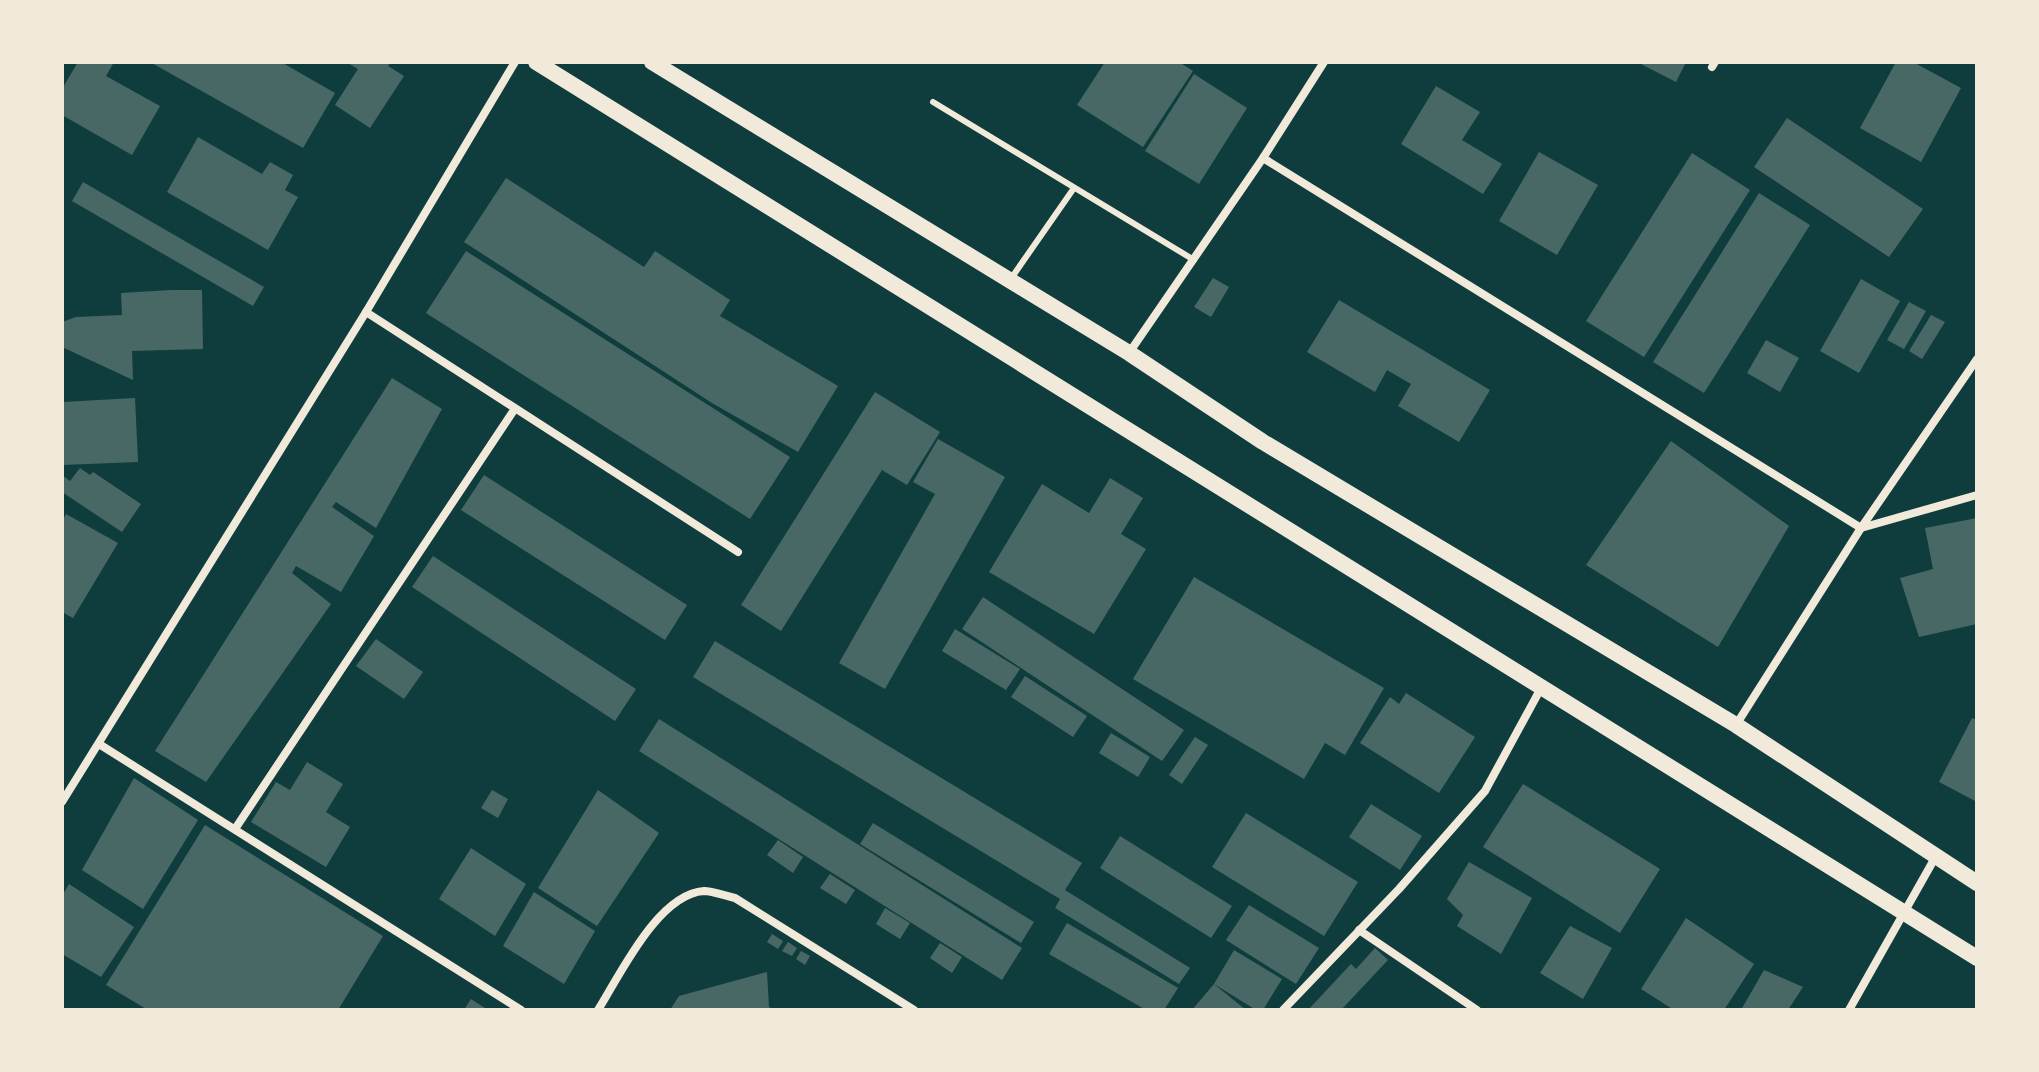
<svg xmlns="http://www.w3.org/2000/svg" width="2039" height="1072" font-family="'PT Sans',sans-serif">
	<rect width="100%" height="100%" fill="#0f3d3e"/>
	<g fill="#486865">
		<polygon points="78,62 114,62 106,76 160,106 132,155 62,115 62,89"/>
		<polygon points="150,62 281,62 335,93 303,148"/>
		<polygon points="346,62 391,62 388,66 404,76 370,128 335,105 358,69"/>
		<polygon points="1105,62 1179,62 1193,71 1143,147 1077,105"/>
		<polygon points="1637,62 1686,62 1676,82"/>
		<polygon points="1896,62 1913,62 1961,88 1921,162 1860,128"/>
		<polygon points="1194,74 1247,108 1199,184 1145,151"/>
		<polygon points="1436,86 1480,112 1462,140 1502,164 1483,194 1401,144"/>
		<polygon points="1787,118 1923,209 1889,257 1754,167"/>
		<polygon points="198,137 262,174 270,162 293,175 285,190 298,197 268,250 167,192"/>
		<polygon points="1539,152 1598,185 1557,255 1499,221"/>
		<polygon points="1692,153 1750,190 1644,357 1586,321"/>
		<polygon points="506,178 644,267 655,251 730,300 720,316 838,386 798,452 712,403 464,242"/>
		<polygon points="83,182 264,287 253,306 72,201"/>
		<polygon points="1759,193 1810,225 1704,393 1653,362"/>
		<polygon points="466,251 790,457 750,519 426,313"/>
		<polygon points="1213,278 1229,287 1211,317 1194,307"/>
		<polygon points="1861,279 1900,301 1859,373 1820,351"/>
		<polygon points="171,290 202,290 203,349 132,351 133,380 62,347 62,322 76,317 122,315 121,293"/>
		<polygon points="1339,300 1490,390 1459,442 1398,406 1411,384 1387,370 1375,392 1307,352"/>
		<polygon points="1909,302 1926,311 1904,349 1887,340"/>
		<polygon points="1931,315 1945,322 1922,359 1909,351"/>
		<polygon points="1766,340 1799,358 1780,392 1747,373"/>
		<polygon points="392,378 442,409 376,528 336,502 332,507 374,536 341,592 296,566 292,573 331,604 206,782 155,751"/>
		<polygon points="875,392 940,432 907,485 882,470 781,631 741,605"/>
		<polygon points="135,398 138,462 62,465 62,402"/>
		<polygon points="938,439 1005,477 885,689 839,663 935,494 913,482"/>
		<polygon points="1671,441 1789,526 1718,647 1586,565"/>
		<polygon points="80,468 90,475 93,472 141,504 122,532 62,492 62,475 70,481"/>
		<polygon points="484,475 687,605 665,640 461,510"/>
		<polygon points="1110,478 1143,498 1121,534 1146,549 1094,634 989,572 1042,484 1089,513"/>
		<polygon points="66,514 118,543 73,618 62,612 62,521"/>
		<polygon points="1977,518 1977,624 1919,637 1900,578 1933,569 1925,528"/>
		<polygon points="433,556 636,689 615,721 412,587"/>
		<polygon points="1194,577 1384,688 1345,755 1325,743 1304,779 1133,679"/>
		<polygon points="983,597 1184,730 1162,761 962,629"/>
		<polygon points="955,629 1020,669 1006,690 942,651"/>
		<polygon points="376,639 423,672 404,699 356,666"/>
		<polygon points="715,641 1082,863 1065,890 1190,968 1179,984 1055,908 1060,899 693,677"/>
		<polygon points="1025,676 1087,716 1073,737 1011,697"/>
		<polygon points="1406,693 1475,737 1439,793 1360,743 1390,697 1399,704"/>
		<polygon points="1972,718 1977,720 1977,802 1939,782"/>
		<polygon points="659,719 1022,948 1002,980 639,751"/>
		<polygon points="1111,733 1150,757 1138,777 1099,753"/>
		<polygon points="1195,737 1208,745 1182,784 1169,775"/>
		<polygon points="307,762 343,784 326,812 350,827 326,867 251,822 276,782 290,790"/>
		<polygon points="134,778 198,820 143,909 82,870"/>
		<polygon points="1523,784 1660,869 1620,933 1483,847"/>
		<polygon points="492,790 508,799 498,818 481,808"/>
		<polygon points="598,790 659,833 597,926 538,888"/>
		<polygon points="1371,804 1422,836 1400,870 1349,837"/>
		<polygon points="1246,813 1358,882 1324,936 1212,867"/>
		<polygon points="873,823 1034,922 1021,943 860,844"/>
		<polygon points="205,825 383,936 338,1010 148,1010 106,985"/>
		<polygon points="1120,836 1232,906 1211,938 1100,868"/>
		<polygon points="778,840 803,857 793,873 767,855"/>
		<polygon points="471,848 526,884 495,936 439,899"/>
		<polygon points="1469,862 1532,898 1501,954 1457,926 1463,915 1447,899"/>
		<polygon points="830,874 855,890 846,904 820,888"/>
		<polygon points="69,884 134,927 101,977 62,954 62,896"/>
		<polygon points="534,892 595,931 564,984 503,946"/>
		<polygon points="1249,905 1319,948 1296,984 1226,940"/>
		<polygon points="885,908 910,923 900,939 876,924"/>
		<polygon points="1686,918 1754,964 1724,1010 1674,1010 1641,989"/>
		<polygon points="1067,923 1178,988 1164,1010 1146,1010 1049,954"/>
		<polygon points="1570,926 1612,948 1583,999 1540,973"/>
		<polygon points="772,934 783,941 778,949 767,942"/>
		<polygon points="788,942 797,948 792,956 782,951"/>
		<polygon points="940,943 962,957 952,973 930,958"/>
		<polygon points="1375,948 1388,960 1341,1010 1308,1010 1351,964 1356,969"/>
		<polygon points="1234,950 1282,979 1263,1010 1256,1010 1214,984"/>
		<polygon points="801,951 810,956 805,965 796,959"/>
		<polygon points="1764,970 1803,987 1788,1010 1741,1010"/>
		<polygon points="767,972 769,1007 774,1010 670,1010 679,996"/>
		<polygon points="1214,984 1246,1010 1192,1010"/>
		<polygon points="471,999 488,1010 464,1010"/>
	</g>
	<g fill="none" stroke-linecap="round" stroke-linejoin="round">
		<g stroke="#f1e9da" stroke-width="6">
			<polyline points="933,102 1194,260"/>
			<polyline points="1010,280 1074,188"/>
		</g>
		<g stroke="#f1e9da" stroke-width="8">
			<polyline points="1712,67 1715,62"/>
			<polyline points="1263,158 1861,528 1977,495"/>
			<polyline points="366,312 738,552"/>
			<polyline points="1129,353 1263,158 1324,62"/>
			<polyline points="1736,725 1861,528 1977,359"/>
			<polyline points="99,744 521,1010"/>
			<polyline points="62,802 366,312 515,62"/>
			<polyline points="235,829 514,410"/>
			<polyline points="1359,930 1477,1010"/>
			<path d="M598,1010C620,975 658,894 704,891C713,891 725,896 735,898L914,1010"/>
			<polyline points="1283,1010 1399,889 1485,791 1541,688"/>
			<polyline points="1849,1010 1936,856"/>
		</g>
		<g stroke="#f1e9da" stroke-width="16">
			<polyline points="536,62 1977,958"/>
			<polyline points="652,62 1129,353 1263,442 1736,725 1977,883"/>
		</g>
	</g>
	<rect width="2039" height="1072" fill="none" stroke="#f1e9da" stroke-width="128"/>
</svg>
